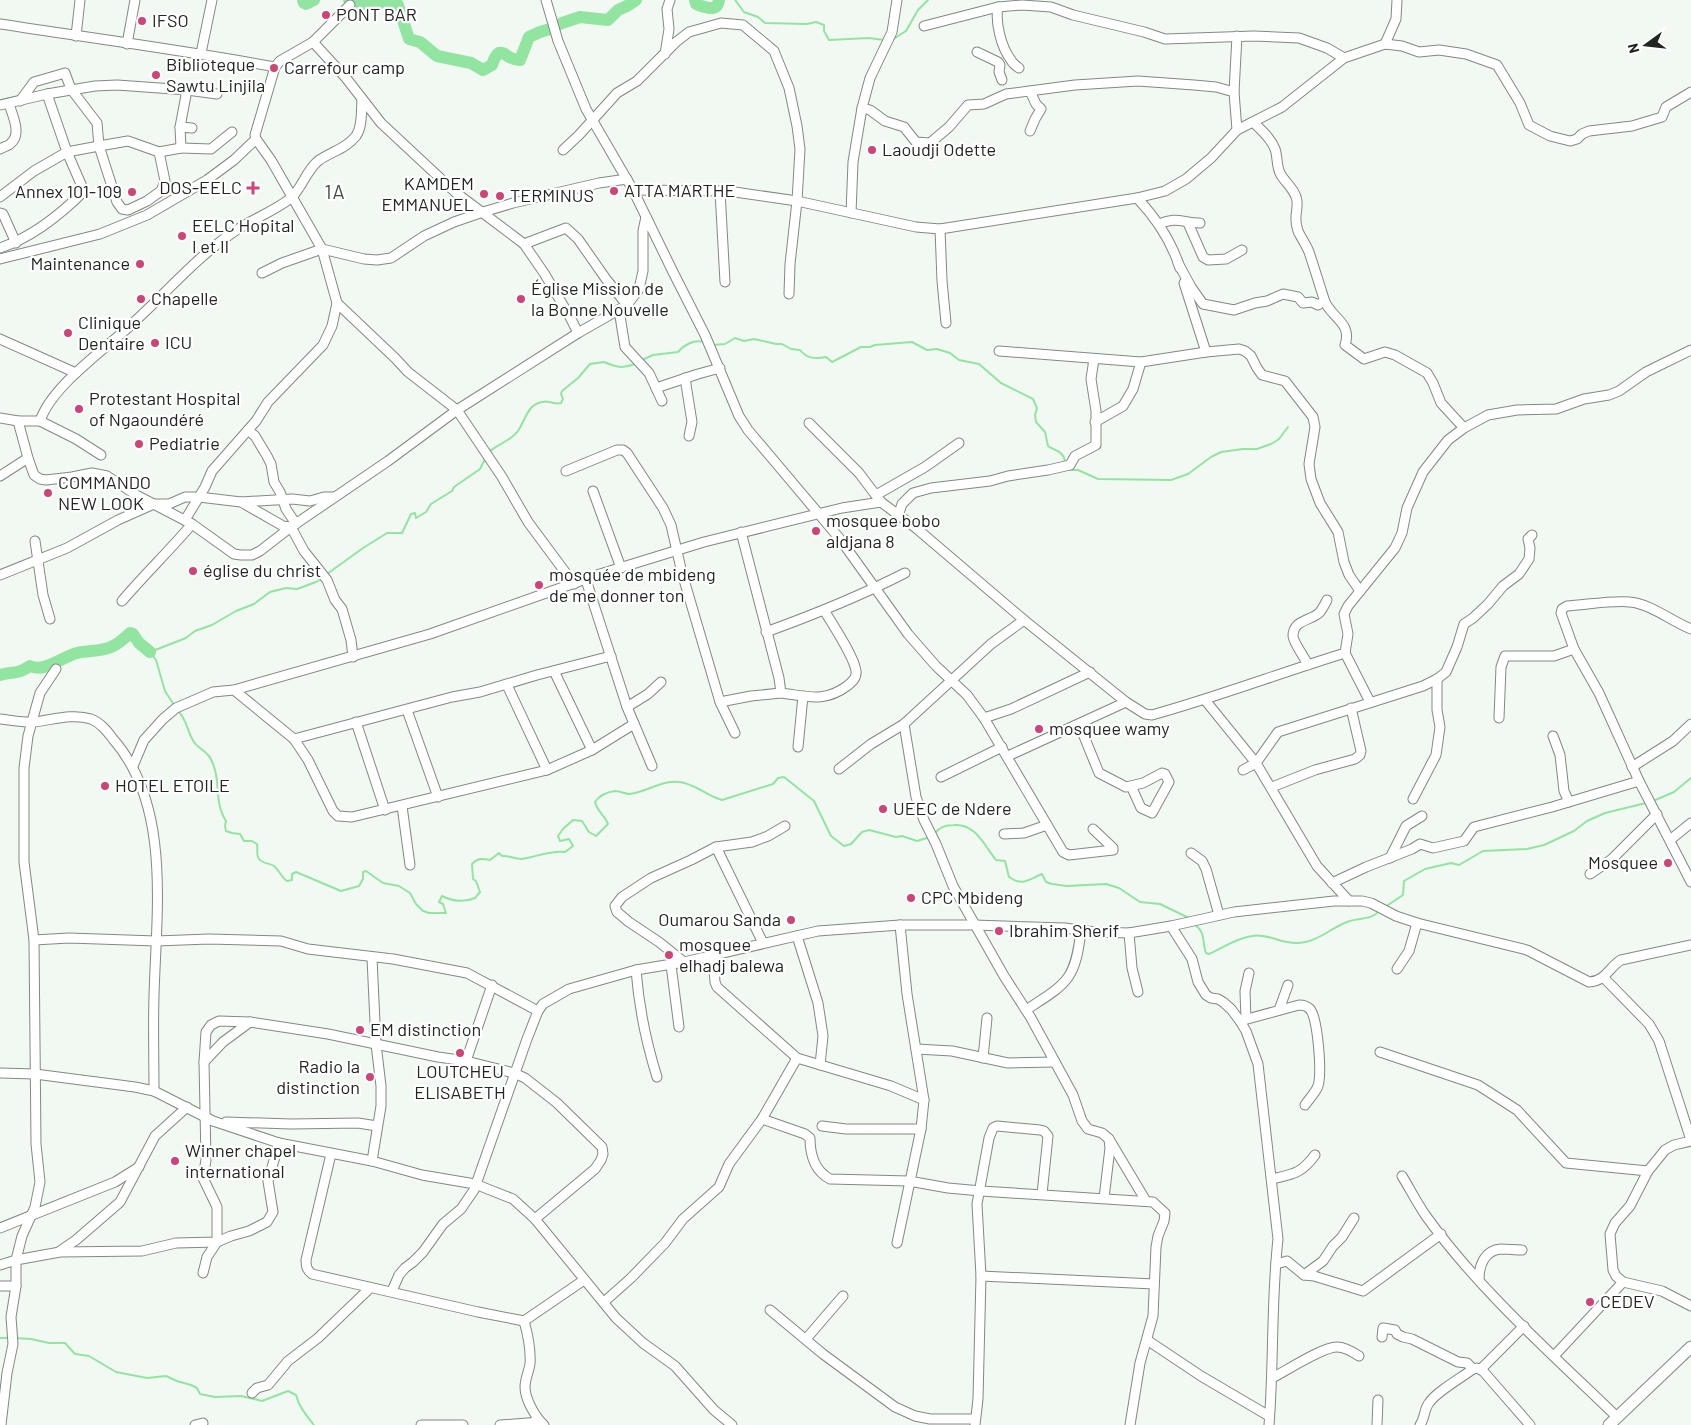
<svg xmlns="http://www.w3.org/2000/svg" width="1691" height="1425" font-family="Barlow,sans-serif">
	<rect width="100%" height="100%" fill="#f2f9f3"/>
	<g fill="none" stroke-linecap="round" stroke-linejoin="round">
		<g stroke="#92e4a1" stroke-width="2">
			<polyline points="735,0 744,12 758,17 765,23 807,24 816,22 824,25 824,31 829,40 869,38 884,40"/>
			<polyline points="892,40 906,31 918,10 928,0"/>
			<path d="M713,345L725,344L735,338L744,341L754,339L776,344H782L791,349L800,350C807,359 816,359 826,357L832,362L861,347H870L875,345L912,342L927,350L937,349L950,353L959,360L979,364L1001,383L1033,399L1037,408L1035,415L1036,422L1045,432L1048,446C1055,451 1064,451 1065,462"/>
			<path d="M642,360L653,355L678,352C684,345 694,339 704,342"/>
			<path d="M490,451C498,444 512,440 518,431C526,419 527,405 542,402C549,400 554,405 561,403L563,399L561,394L562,391L578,378L590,364L604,362C616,367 622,369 635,364"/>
			<polyline points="1068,470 1078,470 1098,479 1171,480 1188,474 1211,457 1221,452 1243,449 1257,449 1271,444 1279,439 1288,427"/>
			<polyline points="327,574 363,548 387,533 402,533 411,514 415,513 416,518 426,512 431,504 452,491 454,487 480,469 485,459"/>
			<polyline points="174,705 165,691 156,660 150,652 186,638 195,631 212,625 236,611 254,604 270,592 286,588 297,589 316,582 321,579"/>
			<path d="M178,711C187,719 187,732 194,742C197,747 204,750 208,755C213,760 216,774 217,780C218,794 218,809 226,821L225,826L226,831L232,833L240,834L244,841H252L257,844C258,849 256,855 259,859C263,864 270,863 274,866C279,870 281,877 287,881L292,880V874L296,872L341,891L359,886L363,879V872L366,871L383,883L399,886L410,893L416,904L423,911L429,913H446L443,904L439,902L442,896C452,901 463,903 475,898L480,892L476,881L473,879L472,864C478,857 483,859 490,860L499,853L502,856C508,855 514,859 521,859C537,857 550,850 565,852L573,846L569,839L560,841L558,836L563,829L573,820L582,821L589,832L596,836L608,824C605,816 597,811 595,802C599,796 607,792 615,791C620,791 625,794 630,794C647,792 661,780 679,782C694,783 707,796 722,800L773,784L778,778L784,777L814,801L831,836L844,846L851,844L862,832L869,830L896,837L902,836L917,841L930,837"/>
			<polyline points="1653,801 1674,792 1691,778"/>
			<path d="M934,834C940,827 945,825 954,825C975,823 984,845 996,860L1005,861L1009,877C1023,887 1029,879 1042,874L1046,882L1052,884L1067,886L1106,884L1119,888L1140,902L1160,904L1189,918"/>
			<polyline points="1385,907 1403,895 1404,881 1425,869 1451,863 1459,865 1483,851 1527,849 1544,845 1574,831 1587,821 1605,813 1646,803"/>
			<path d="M1195,925C1206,932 1202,943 1206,953L1209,954C1223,948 1236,938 1252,936C1267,933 1282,944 1297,943C1316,943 1331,928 1347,922C1358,917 1371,921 1379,911"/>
			<polyline points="0,1338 10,1338"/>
			<path d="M14,1338L31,1339L49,1343H65L75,1354L89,1356L116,1372L147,1378L166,1376L177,1381L191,1385L197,1388L200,1394L215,1397L241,1396L262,1401L288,1391L296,1395C299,1407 307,1416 314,1425"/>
		</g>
		<g stroke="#92e4a1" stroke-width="12">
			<polyline points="303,0 304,3 306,4 314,0"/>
			<path d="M349,0L357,6L381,2L398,5L409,39L420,42L437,56L471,63L483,70L492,65C500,40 505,61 520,60L529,37L540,32L550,29L562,23L580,17L608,20L618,10L627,6L636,0"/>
			<path d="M695,0L696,4C704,7 717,13 719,0"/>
			<path d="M0,675C15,671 16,675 30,666C44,673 62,657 77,653C88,650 100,652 111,647C118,644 125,638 130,633L133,634L139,643L150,652"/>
		</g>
		<defs>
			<g id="minor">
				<polyline points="546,0 558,41 586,109 633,190 673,272 705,335 739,416 748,430 840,539 908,634 936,666 967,695 984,718 1063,852 1069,855 1113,850 1113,848 1093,829"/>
				<path d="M998,7C995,22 1001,47 1011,60C1013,64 1016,66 1019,68"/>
				<path d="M0,24C91,38 183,50 275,67"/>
				<polyline points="924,26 998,7 1022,5 1051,7 1073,15 1144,32 1165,39 1254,36 1299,38 1327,48 1344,58"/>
				<polyline points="76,36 80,0"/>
				<polyline points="313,42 346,78 381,123 455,192 524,244 544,273 570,317 578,333"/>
				<polyline points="127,44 135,0"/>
				<polyline points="1385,44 1402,46 1419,52 1439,50 1466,54 1497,65 1520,103 1529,125 1550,136 1570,141 1577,139 1582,134 1589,131 1632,126 1662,117 1666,107 1691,92"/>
				<polyline points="1385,44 1396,19 1397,0"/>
				<polyline points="977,52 998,62 1000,65 999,72 1002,80"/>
				<polyline points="201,53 212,0"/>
				<polyline points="665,54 669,29 667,9 670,0"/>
				<polyline points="1030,91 1036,104 1041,109 1035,119 1030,131"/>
				<polyline points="1234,92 1237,36"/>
				<polyline points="0,105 47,94 95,86 117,85 187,90 217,94"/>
				<polyline points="862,108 870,110 885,121 904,127 916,142 930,143 949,127 968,105 984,104 1006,94 1075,85 1138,81 1194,85 1216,87 1234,92 1237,130"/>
				<path d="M1253,122C1261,130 1271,138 1275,149C1278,157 1276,167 1281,175C1286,183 1296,191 1297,201C1298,213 1293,217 1298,231C1301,238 1306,244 1309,252C1314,267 1319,283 1324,299C1329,317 1353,322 1345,345L1364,359L1385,352L1395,355L1427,373L1433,383L1441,403L1464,428"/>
				<polyline points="180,127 187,90"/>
				<polyline points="181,148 211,149 232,132"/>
				<path d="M0,149C3,147 9,146 11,143C22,134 12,114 9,104"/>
				<polyline points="563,150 579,135 617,93 637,81 676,42 689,32 721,23 743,25 774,51 789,88 797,126 800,149 797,201 728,191 633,190"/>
				<polyline points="159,152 181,148 180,127 192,128"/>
				<polyline points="720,191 725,282"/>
				<polyline points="0,197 34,171 67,152 47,94"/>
				<path d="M1137,198C1157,219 1171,240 1180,268"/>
				<polyline points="0,213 3,214 16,243"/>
				<polyline points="851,213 853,162 862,108 870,78 892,32 897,0"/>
				<polyline points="1188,223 1203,257 1208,260 1226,259 1242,250"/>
				<path d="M1159,224C1178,216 1182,223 1200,223"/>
				<polyline points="940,229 942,281 946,323"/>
				<polyline points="524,244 566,228 578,239 606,279 627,305"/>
				<path d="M0,248C33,237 60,215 84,191L67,152L99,146L117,202L122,209L128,210L147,201L161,191L165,181L159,152L128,141L99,146L97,123L71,89L65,73L34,82L20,101"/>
				<polyline points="0,259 100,234 147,215 207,180 234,160 256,139 255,135 275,67 280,61 313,42 350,5"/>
				<polyline points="1178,263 1191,287 1203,304 1234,310 1255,303 1267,301 1283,294 1298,297 1303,303 1312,302 1318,305 1324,301"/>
				<polyline points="262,273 282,263 322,249 364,259 377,260 391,258 424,236 454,222 483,212 513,203 599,183 627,179"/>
				<polyline points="1184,283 1206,352"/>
				<polyline points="789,294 790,264 797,201 916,227 940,229 1137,198 1165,191 1186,179 1211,158 1237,130 1282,107 1344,58 1385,44"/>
				<polyline points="337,303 395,358 408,372 457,410 502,477 528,522 574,584"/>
				<polyline points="619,310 625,347 649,373 662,401"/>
				<polyline points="0,339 76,373"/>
				<polyline points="999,351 1141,362 1206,352 1239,349 1245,351 1251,356 1257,368 1262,375 1285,381 1313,417 1315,427 1309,464 1311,479 1320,503 1338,532 1344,562 1349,575 1360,591"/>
				<polyline points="685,378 692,422 689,436"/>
				<polyline points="656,388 698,374 720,368"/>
				<polyline points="0,418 18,421"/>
				<path d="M40,421C52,385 106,349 133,323C166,293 196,258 232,233C250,220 273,212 291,198C302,188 306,171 318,161C330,152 346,149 356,136C363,126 361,110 362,99"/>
				<polyline points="1095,422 1123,406 1133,389 1141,362"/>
				<polyline points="809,423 859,473 881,502"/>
				<polyline points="248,430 255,436 267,456 271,464 274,482 280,492 286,509 296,524"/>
				<polyline points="101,455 76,439 40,421 18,421 28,458 34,475 40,479 46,480 72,477 92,473 107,476 138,496 192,524 234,554 241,555 252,555 260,551 291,527 388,461 457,410 578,333 627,305 639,289 643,271 643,231 646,217"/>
				<polyline points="566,471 617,450 623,450 627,453 663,508 671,525 682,573 720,702 735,733"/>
				<polyline points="0,476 28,458"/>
				<polyline points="593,491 621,568"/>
				<polyline points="876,495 925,467 959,443"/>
				<polyline points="241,502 292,499 310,501 324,497 333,497"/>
				<polyline points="898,516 902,504 913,493 931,488 990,481 1008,476 1048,470 1070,465 1075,456 1096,445 1096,411 1091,379 1094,359"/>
				<polyline points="185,520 205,487 212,471 256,421 268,402 323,345 332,326 337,303 322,249 271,160 256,139"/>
				<path d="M741,532L779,678L781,693C807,696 824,703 847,686C852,682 857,678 856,671C854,656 832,624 824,610"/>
				<polyline points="35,541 43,595 50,619"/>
				<polyline points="0,575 67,548 118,520 154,504 169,504 185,497 199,497 241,502 283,526 291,527 304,551 327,580 335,600 342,609 351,640 353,657"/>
				<polyline points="586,580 627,707 652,766"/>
				<path d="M122,601C145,574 170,550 192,524"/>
				<path d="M1691,629C1671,621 1651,604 1630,602C1613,600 1585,605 1567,606L1562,609L1561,613L1574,649L1599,693L1639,781L1691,882"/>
				<path d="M766,632C813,615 860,596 905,573"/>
				<polyline points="1345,653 1370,702"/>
				<path d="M1308,665C1305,658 1293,642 1293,636C1293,620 1310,621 1319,613C1322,610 1325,604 1327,600"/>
				<polyline points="554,671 592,750"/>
				<polyline points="507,685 547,770"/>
				<polyline points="234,690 294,739 452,697 480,692 537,675 611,656"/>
				<polyline points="1205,700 1256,763 1317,866 1349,901"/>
				<polyline points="720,702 751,696 781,693"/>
				<polyline points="627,707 648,694 661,682"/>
				<polyline points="407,710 438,797"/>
				<polyline points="984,718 1011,709 1090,672"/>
				<polyline points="1499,718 1501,667 1505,656 1554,656 1574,649"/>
				<path d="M0,719C11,720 23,723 34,722C52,720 73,713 91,719C101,723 107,731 113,739C172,806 156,914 154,996C153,1027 154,1059 154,1091"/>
				<polyline points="356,722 385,810"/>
				<polyline points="904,724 916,797 924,820 936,844 953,886 1004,976 1031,1018 1073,1095 1082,1121 1088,1129 1102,1133 1109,1139 1146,1201"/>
				<polyline points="1079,724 1099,773 1126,787 1143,783 1162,773 1165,774 1169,782 1152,813 1141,808 1131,786"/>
				<polyline points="1553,736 1560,755 1564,791 1569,802"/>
				<polyline points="294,739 308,760 333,811 338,816 352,817 547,770 592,750 634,724"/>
				<polyline points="798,747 803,696"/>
				<polyline points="1008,756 1126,702"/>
				<path d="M133,766L144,740L163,719L176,708L213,692L234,690L430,634L600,574L704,542L842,508L881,502L916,528L1024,620L1126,702L1145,714L1152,715C1217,697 1280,673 1345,653L1348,634L1344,614L1348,606L1395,548L1402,533L1407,508L1423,472L1448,440L1464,428L1488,415L1517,410L1556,409L1584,399L1609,395L1619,391L1646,372L1691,350"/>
				<polyline points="1632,767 1673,741 1691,724"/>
				<polyline points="839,769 871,744 904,724 991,644 1024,620"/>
				<polyline points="1243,770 1256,763 1278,732 1423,686 1437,679 1446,672 1457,647 1464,624 1473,618 1488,604 1503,586 1519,574 1529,559 1530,548 1528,539 1532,535"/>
				<polyline points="941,777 1002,747"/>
				<polyline points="1272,787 1315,770 1355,759 1360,755 1361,751 1351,708"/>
				<polyline points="1413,799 1436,755 1440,727 1437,710 1437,679"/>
				<polyline points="402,806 410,865"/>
				<polyline points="1004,834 1024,833 1047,825"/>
				<polyline points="1670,840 1691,823"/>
				<polyline points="716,847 763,943"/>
				<polyline points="1191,853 1202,861 1206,869 1219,915"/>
				<polyline points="1390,858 1406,826 1422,816"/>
				<polyline points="1590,874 1612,859 1657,814"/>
				<polyline points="1332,883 1366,867 1412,849 1420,844 1433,848 1464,841 1474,827 1552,807 1639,781"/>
				<path d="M1171,926L1192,959L1198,982L1206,995L1211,998L1218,999L1223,1002L1231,1009L1240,1021L1246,1031L1258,1064L1278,1239C1271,1301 1274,1363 1269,1425"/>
				<polyline points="1129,933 1132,968 1138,992"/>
				<polyline points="797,936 818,1003 823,1036 820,1065"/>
				<polyline points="34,940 69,938 156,941 209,939 281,941 308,949 393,959 467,973 538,1011"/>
				<polyline points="713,955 715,982 717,987 797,1058"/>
				<polyline points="372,958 376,1044 381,1086 381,1106 372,1161"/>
				<polyline points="684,962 659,942 629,922 617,912 615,906 622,897 651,878 691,860 716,847 752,842 768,836 785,826"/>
				<polyline points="671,965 679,1027"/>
				<polyline points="1397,969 1409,951 1417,923"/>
				<path d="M636,970C639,1008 646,1042 657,1077"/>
				<polyline points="1604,978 1649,1024 1659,1041 1691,1140"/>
				<path d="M1026,1010C1067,983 1075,981 1081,931"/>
				<polyline points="1279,1010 1288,985"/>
				<polyline points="1246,1019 1245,991 1249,973"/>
				<path d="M1240,1021L1299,1005C1303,1005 1307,1006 1310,1009C1318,1019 1322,1073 1318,1086C1316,1092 1309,1099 1305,1105"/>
				<polyline points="916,1049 952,1051 1008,1063 1055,1062"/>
				<polyline points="1380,1052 1478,1085 1517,1110 1566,1163 1648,1171"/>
				<polyline points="983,1058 987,1018"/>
				<polyline points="466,1061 492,985"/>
				<polyline points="204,1062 223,1042 250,1022"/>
				<polyline points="0,1073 35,1074 135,1087 154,1091 213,1121 279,1143 372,1161 422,1175 475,1184 513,1199 535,1219 616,1318 643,1343 675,1366 714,1410 732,1425"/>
				<path d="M762,1119L805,1134L810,1138C810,1155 815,1171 830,1179L909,1181L948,1188L981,1191L1153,1202L1165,1213L1164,1221L1158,1236L1156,1247L1153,1316L1140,1363L1130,1425"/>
				<polyline points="226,1122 291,1124 358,1123 377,1126"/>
				<polyline points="822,1126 846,1129 921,1129"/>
				<polyline points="1691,1141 1674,1145 1665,1150 1648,1171 1630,1206 1615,1223 1610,1234 1613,1270 1616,1276 1623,1282 1662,1291 1691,1306"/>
				<path d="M331,1154L306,1260C306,1267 307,1270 312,1274L478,1312L524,1321"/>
				<path d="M1402,1176C1410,1189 1417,1203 1426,1216C1480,1291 1551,1353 1617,1417"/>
				<path d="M1272,1179C1293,1174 1301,1174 1315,1155"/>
				<polyline points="1104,1198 1110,1148 1109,1139"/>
				<polyline points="0,1228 115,1182 139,1167"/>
				<polyline points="897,1243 921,1129 924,1100 907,994 900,925"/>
				<polyline points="60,1251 76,1240 120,1202 155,1136 187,1107"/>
				<polyline points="1276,1264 1287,1261 1304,1275 1314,1276 1363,1291 1441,1234"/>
				<polyline points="0,1265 16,1260 60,1252 142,1251 176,1243 217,1242 231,1236 249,1231 267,1222 273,1212 268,1181 279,1143"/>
				<polyline points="203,1273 207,1257 217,1242 217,1207 203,1178 206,1160 204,1062 206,1032 211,1025 219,1021 250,1022 328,1034 438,1057 466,1061 514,1073 525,1078 557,1103 602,1147 603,1154 601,1160 595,1169 535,1219"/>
				<polyline points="1304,1275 1323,1261 1333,1246 1342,1237 1354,1218"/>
				<polyline points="981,1276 1154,1284"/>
				<path d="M1479,1279C1479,1265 1485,1250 1501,1249C1508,1249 1515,1250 1522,1250"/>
				<polyline points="0,1286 16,1286"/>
				<path d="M392,1291L399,1275L405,1268L413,1262L423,1252L443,1224L461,1209L474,1190L527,1039L538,1011L543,1004L569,989L636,970L684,962L818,931L900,925H974L1065,928L1095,932L1129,933L1171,926L1234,912L1334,901H1362L1371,903L1396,916L1417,923L1527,950L1589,982C1606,981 1609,967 1621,960L1691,945"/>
				<polyline points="604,1302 631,1278 665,1243 683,1219 719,1187 729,1164 762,1119 797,1058 891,1086 924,1100"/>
				<polyline points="770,1310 823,1354 895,1407 915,1416 930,1419 975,1419"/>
				<polyline points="1524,1326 1483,1367 1483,1371 1530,1425"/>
				<polyline points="1382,1337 1383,1328 1395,1330 1397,1334 1403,1337 1412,1339 1458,1362 1467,1363 1473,1369 1477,1368 1483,1371"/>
				<polyline points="806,1339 843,1296"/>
				<polyline points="1147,1340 1201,1376 1269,1416"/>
				<polyline points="1554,1356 1623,1282"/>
				<path d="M1272,1378C1286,1371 1322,1347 1337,1347C1344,1347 1353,1352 1359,1356"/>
				<polyline points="252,1393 257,1388 268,1385 288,1361 318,1338 370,1288"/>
				<polyline points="1,1425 7,1373 13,1344 11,1317 16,1286 16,1260 22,1236 35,1207 40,1182 36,1144 34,940 24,862 24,768 28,736 40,693 56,669"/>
				<polyline points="195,1425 203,1423"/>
				<polyline points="421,1425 463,1425"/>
				<polyline points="500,1425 540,1422"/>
				<path d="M544,1425C535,1417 525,1399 525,1387C525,1379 529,1371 530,1364C531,1349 528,1335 524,1321L584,1280"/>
				<polyline points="975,1425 978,1399 981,1276 977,1204 989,1138 993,1128 997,1126 1040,1130 1044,1131 1048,1136 1042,1194"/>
				<polyline points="1377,1425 1378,1400"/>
				<path d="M1420,1425C1425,1418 1424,1409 1429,1403C1436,1392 1461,1378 1473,1369"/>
			</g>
			<polyline id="tertiary" points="1609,1425 1691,1347"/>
		</defs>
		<use href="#minor" stroke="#828983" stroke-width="11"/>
		<use href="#tertiary" stroke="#828983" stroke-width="13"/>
		<use href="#minor" stroke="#fff" stroke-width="9"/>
		<use href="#tertiary" stroke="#fff" stroke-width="11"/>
	</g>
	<g fill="#cf4477" stroke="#fff" stroke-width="2">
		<circle cx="326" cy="15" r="5"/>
		<circle cx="142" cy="21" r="5"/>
		<circle cx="274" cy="68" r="5"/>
		<circle cx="156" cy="75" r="5"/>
		<circle cx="872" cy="150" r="5"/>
		<path d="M250.5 180.5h5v5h5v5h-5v5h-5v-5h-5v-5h5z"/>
		<circle cx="614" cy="191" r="5"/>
		<circle cx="132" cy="192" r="5"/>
		<circle cx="484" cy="194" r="5"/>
		<circle cx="500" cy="196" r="5"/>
		<circle cx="182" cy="236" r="5"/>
		<circle cx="140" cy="264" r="5"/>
		<circle cx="141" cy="299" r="5"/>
		<circle cx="521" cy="299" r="5"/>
		<circle cx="68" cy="333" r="5"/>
		<circle cx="155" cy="343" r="5"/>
		<circle cx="79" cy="409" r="5"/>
		<circle cx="139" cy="444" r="5"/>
		<circle cx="48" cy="493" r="5"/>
		<circle cx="816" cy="531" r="5"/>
		<circle cx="193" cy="571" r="5"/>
		<circle cx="539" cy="585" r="5"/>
		<circle cx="1039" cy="729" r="5"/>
		<circle cx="105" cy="786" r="5"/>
		<circle cx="883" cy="809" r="5"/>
		<circle cx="1668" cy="863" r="5"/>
		<circle cx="911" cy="898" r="5"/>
		<circle cx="791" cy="920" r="5"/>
		<circle cx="999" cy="931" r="5"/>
		<circle cx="669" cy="955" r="5"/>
		<circle cx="360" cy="1030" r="5"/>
		<circle cx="460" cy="1053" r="5"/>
		<circle cx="370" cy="1077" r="5"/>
		<circle cx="175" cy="1161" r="5"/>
		<circle cx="1590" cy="1302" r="5"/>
	</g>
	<g text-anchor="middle" stroke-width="4.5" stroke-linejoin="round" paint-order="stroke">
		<g font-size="18" fill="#222522" stroke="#fff" text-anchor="start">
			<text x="336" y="21">PONT BAR</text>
			<text x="152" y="27">IFSO</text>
			<text x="166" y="71">Biblioteque<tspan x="166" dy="21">Sawtu Linjila</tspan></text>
			<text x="284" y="74">Carrefour camp</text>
			<text x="882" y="156">Laoudji Odette</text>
			<text x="474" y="190" text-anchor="end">KAMDEM<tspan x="474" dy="21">EMMANUEL</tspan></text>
			<text x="242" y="194" text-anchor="end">DOS-EELC</text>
			<text x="624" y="197">ATTA MARTHE</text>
			<text x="122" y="198" text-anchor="end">Annex 101-109</text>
			<text x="510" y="202">TERMINUS</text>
			<text x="192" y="232">EELC Hopital<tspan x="192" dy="21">I et II</tspan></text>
			<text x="130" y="270" text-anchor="end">Maintenance</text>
			<text x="531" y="295">Église Mission de<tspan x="531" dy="21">la Bonne Nouvelle</tspan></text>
			<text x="151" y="305">Chapelle</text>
			<text x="78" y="329">Clinique<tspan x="78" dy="21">Dentaire</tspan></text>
			<text x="165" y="349">ICU</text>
			<text x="89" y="405">Protestant Hospital<tspan x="89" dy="21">of Ngaoundéré</tspan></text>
			<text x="149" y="450">Pediatrie</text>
			<text x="58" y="489">COMMANDO<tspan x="58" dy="21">NEW LOOK</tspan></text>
			<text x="826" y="527">mosquee bobo<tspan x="826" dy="21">aldjana 8</tspan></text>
			<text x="203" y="577">église du christ</text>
			<text x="549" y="581">mosquée de mbideng<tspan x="549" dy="21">de me donner ton</tspan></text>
			<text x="1049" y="735">mosquee wamy</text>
			<text x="115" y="792">HOTEL ETOILE</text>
			<text x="893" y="815">UEEC de Ndere</text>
			<text x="1658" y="869" text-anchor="end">Mosquee</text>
			<text x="921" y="904">CPC Mbideng</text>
			<text x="781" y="926" text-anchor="end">Oumarou Sanda</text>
			<text x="1009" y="937">Ibrahim Sherif</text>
			<text x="679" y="951">mosquee<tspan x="679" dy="21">elhadj balewa</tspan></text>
			<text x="370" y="1036">EM distinction</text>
			<text x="360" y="1073" text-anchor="end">Radio la<tspan x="360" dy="21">distinction</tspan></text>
			<text x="460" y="1078" text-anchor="middle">LOUTCHEU<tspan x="460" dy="21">ELISABETH</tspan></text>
			<text x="185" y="1157">Winner chapel<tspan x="185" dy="21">international</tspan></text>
			<text x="1600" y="1308">CEDEV</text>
		</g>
		<g font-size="20" letter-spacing="1" fill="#454b46" stroke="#fff">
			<text x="335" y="199">1A</text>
		</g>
	</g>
	<g transform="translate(1646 45) rotate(255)" stroke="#ffffff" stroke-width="4" paint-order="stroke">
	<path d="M0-4L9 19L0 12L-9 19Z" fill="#222522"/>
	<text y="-8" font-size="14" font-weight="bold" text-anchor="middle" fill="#222522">N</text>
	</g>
</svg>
